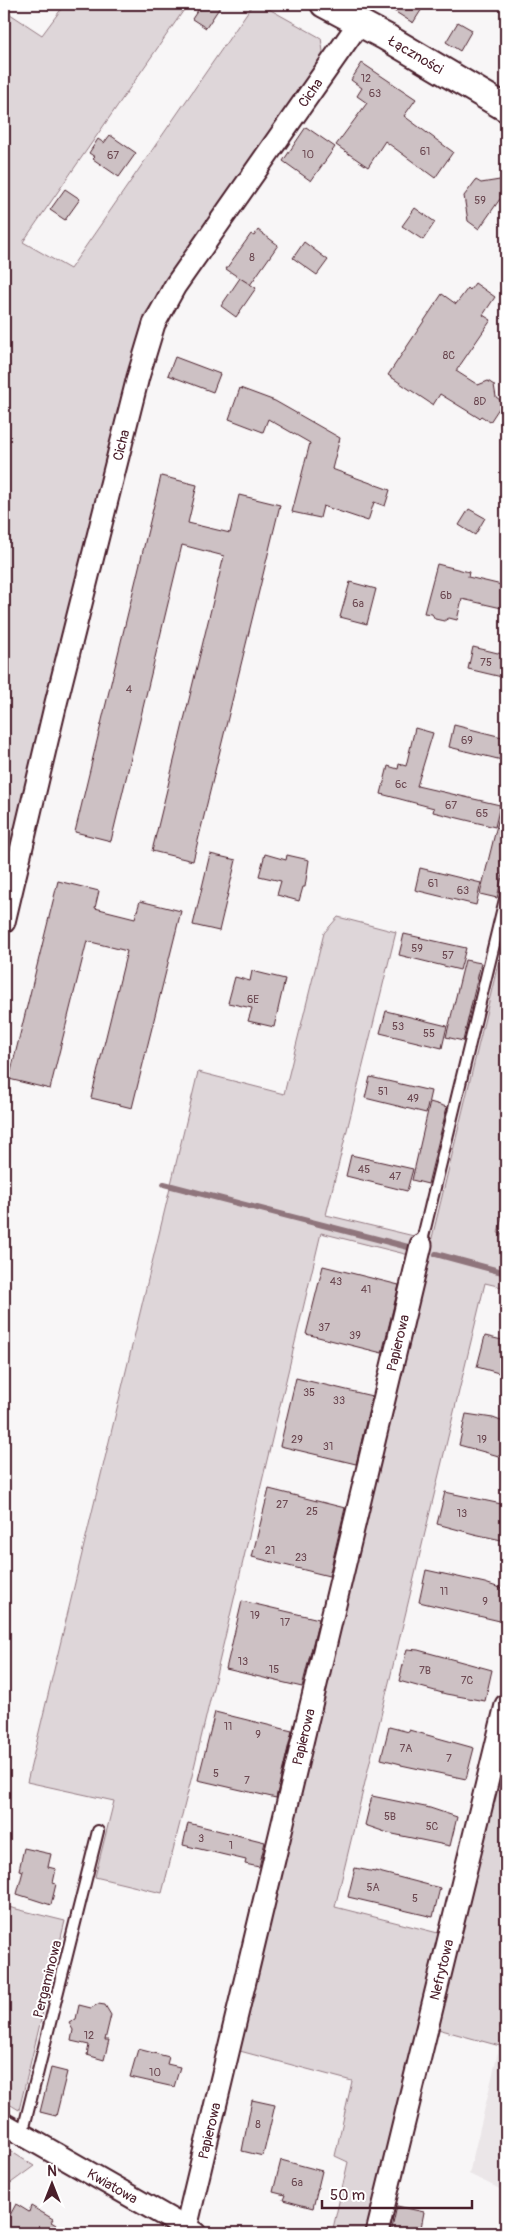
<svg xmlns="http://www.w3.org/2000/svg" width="510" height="2237" font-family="Pangolin,sans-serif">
	<rect width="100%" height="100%" fill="#f8f6f7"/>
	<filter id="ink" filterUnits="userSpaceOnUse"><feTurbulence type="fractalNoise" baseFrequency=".02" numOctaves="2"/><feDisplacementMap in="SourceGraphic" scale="10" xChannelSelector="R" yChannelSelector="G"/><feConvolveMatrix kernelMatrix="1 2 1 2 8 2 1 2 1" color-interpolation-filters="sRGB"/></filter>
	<g filter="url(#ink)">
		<polygon fill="#ebe6e8" points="506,2019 506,2192 469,2174"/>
		<g fill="#ded6d9" stroke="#947a82">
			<polygon points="65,4 188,4 23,242 70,269 253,4 260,4 321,38 324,58 144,315 4,880 4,10 42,35"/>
			<polygon points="338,917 396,932 326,1215 414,1236 409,1255 321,1233 192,1776 162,1893 95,1877 114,1801 27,1782 198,1072 284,1094 324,933"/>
			<polygon points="506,931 506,1199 498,1233 506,1235 506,1288 485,1283 335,1907 442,1934 369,2233 332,2233 348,2162 335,2156 352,2081 236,2050"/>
			<polygon points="506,1744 506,2019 500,2046 438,2029"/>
			<polygon points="4,1906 65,1921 19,2110 4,2101"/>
			<polygon points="4,2147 34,2166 4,2188"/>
		</g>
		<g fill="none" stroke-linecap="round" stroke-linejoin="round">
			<g stroke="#8f747b" stroke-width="6">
				<polyline points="164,1184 408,1247"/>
				<polyline points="436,1254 506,1273"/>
			</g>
		</g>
		<g fill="#cdc1c4" stroke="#4a1f2b">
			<polygon points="202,4 222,4 206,28 192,19"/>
			<polygon points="383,4 425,4 413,23"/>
			<polygon points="458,22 472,30 460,51 446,42"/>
			<polygon points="362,63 416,99 404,116 453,152 435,178 385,141 368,167 336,145 367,103 357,96 362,88 351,80"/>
			<polygon points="306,127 335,147 311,181 283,161"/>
			<polygon points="110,135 136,153 119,177 93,159 95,157 89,153 98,139 104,143"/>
			<polygon points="506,179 506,203 500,199 479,229 468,221 464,196 476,180 481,183"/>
			<polygon points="65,189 80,199 65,220 50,210"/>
			<polygon points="415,208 435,222 423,240 402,226"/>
			<polygon points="258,230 278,245 250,285 226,269 251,234 254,236"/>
			<polygon points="304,242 328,260 317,275 293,258"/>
			<polygon points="240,278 256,288 236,317 221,306"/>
			<polygon points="475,283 495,297 483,315 491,320 456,371 478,385 488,381 494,385 496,397 503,402 490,422 481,416 479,418 440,394 433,405 388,375 442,294 456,304 468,288 470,290"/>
			<polygon points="175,357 220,374 213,392 168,375"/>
			<polygon points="240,388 275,401 340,438 332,469 390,490 385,506 374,502 368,521 323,506 320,518 292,512 310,443 268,419 263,432 229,419"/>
			<polygon points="161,476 197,485 188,523 230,533 239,495 280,505 193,861 152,851 224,556 182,545 111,841 75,832"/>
			<polygon points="469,509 485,518 475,535 459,525"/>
			<polygon points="437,564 469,572 468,577 506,586 506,609 462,599 457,620 449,618 444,621 435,619 432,614 424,613"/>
			<polygon points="350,582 376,589 367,624 340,617"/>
			<polygon points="473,647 506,655 506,678 468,669"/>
			<polygon points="454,725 506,738 506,761 449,747"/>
			<polygon points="415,728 433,733 417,786 500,805 495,827 433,812 434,808 381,794 388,766 398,769 399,764 406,766"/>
			<polygon points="500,813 506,813 506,860 497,898 480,894"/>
			<polygon points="210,854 236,860 219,931 193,925"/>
			<polygon points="265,854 286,860 287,855 309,860 305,887 303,887 299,901 277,895 281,881 259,876"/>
			<polygon points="420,868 481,883 476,905 415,890"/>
			<polygon points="58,881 99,891 95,908 135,918 140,901 181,911 132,1108 91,1098 127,951 87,941 50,1089 9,1079"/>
			<polygon points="404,934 466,948 460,970 399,955"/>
			<polygon points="465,960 481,963 463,1041 446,1037"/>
			<polygon points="252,971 285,979 274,1027 248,1021 252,1008 228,1003 235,977 250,981"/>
			<polygon points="386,1011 447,1026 442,1048 380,1033"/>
			<polygon points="370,1077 431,1091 426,1113 365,1098"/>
			<polygon points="430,1102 447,1107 428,1184 412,1180"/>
			<polygon points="351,1155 413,1169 407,1191 346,1176"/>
			<polygon points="323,1266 399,1285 382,1353 306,1334"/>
			<polygon points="485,1336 506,1341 506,1375 477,1367"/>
			<polygon points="296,1378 372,1396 356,1464 280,1446"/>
			<polygon points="466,1414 493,1418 506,1423 506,1458 459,1445"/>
			<polygon points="269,1489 345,1508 329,1576 252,1557"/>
			<polygon points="445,1492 506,1505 506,1541 474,1534 437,1524"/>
			<polygon points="426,1570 485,1583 506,1590 506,1612 504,1622 419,1602"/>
			<polygon points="242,1601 319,1619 302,1687 226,1669"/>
			<polygon points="407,1649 418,1650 492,1670 485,1701 446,1694 399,1681"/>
			<polygon points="215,1712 292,1731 276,1798 198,1780"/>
			<polygon points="389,1727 409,1732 409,1730 474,1748 466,1779 401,1765 401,1764 381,1759"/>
			<polygon points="372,1796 430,1808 457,1817 450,1846 388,1833 365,1825"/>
			<polygon points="188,1823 265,1842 259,1867 245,1864 246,1860 183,1845"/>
			<polygon points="24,1848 51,1854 48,1867 56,1869 53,1883 56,1884 51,1905 17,1894 23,1871 19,1870"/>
			<polygon points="355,1868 375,1872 375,1871 440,1888 433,1917 348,1897"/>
			<polygon points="98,2004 105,2005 111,2015 105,2040 109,2040 104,2060 87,2055 89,2045 71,2041 73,2030 69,2023 76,2019 79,2005 91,2008"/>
			<polygon points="138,2049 169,2057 167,2064 180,2067 174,2087 130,2077"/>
			<polygon points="51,2068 67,2072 56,2116 40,2112"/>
			<polygon points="252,2100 275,2105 263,2156 242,2151"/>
			<polygon points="281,2160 322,2171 313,2208 283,2200 285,2195 273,2192"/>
			<polygon points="16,2204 29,2212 31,2206 53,2219 51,2222 70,2233 15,2233 4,2226"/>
			<polygon points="397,2206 424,2212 420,2233 391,2233"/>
		</g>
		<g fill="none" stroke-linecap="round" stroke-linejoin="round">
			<defs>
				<g id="service">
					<polyline points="421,1245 506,895"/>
					<polyline points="21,2134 25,2123 98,1831"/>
				</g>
				<g id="minor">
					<path id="s1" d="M4,922L56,703L138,377L154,324L175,286L359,23"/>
					<path id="s2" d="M4,2124L195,2233"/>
					<path id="s3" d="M186,2228L421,1245"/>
					<path id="s4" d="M377,2233L506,1705"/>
				</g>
				<g id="tertiary">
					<path id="s5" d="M324,4L386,37L506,108"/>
				</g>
			</defs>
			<use href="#service" stroke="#4a1f2b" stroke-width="14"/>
			<use href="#minor" stroke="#4a1f2b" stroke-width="25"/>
			<use href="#tertiary" stroke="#4a1f2b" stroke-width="30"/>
			<use href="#service" stroke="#fff" stroke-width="10"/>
			<use href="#minor" stroke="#fff" stroke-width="21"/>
			<use href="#tertiary" stroke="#fff" stroke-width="26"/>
		</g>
	</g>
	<g text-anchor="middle" stroke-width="4" stroke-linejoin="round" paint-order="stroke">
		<g font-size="11" fill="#6b4851">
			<text x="366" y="82">12</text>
			<text x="375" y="97">63</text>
			<text x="425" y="155">61</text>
			<text x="308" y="158">10</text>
			<text x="113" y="159">67</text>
			<text x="480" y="204">59</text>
			<text x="252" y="261">8</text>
			<text x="449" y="359">8C</text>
			<text x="480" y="405">8D</text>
			<text x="446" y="599">6b</text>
			<text x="358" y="607">6a</text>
			<text x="486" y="666">75</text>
			<text x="129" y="693">4</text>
			<text x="467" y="744">69</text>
			<text x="401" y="788">6c</text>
			<text x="451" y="809">67</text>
			<text x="482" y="817">65</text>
			<text x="433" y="887">61</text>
			<text x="463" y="894">63</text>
			<text x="417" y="952">59</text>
			<text x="448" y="959">57</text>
			<text x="253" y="1003">6E</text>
			<text x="398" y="1030">53</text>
			<text x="429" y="1037">55</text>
			<text x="383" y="1095">51</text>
			<text x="413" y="1102">49</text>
			<text x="364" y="1173">45</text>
			<text x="395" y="1180">47</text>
			<text x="336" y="1285">43</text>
			<text x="366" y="1293">41</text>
			<text x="324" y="1331">37</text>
			<text x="355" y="1339">39</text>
			<text x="309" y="1396">35</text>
			<text x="339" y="1404">33</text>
			<text x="297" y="1443">29</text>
			<text x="482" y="1443">19</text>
			<text x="328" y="1450">31</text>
			<text x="282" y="1508">27</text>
			<text x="312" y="1515">25</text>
			<text x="462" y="1517">13</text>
			<text x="270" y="1554">21</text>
			<text x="301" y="1561">23</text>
			<text x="444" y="1595">11</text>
			<text x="485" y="1605">9</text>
			<text x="255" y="1619">19</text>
			<text x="285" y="1626">17</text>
			<text x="243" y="1665">13</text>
			<text x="274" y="1673">15</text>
			<text x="425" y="1674">7B</text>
			<text x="467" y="1684">7C</text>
			<text x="228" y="1730">11</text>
			<text x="258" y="1738">9</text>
			<text x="406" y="1752">7A</text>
			<text x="449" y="1762">7</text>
			<text x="216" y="1777">5</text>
			<text x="247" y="1784">7</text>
			<text x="390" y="1820">5B</text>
			<text x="432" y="1830">5C</text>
			<text x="201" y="1842">3</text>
			<text x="231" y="1849">1</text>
			<text x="373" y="1891">5A</text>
			<text x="415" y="1902">5</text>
			<text x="89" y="2039">12</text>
			<text x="155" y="2076">10</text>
			<text x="258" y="2128">8</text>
			<text x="297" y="2186">6a</text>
		</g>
		<g font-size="14" fill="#4a1f2b" stroke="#fff">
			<text dy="5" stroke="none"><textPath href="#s5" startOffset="105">Łączności</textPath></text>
			<text dy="5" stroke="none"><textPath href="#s1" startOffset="896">Cicha</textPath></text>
			<text dy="5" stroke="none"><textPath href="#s1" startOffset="491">Cicha</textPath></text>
			<text dy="5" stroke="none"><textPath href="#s3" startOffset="910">Papierowa</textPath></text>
			<text dy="5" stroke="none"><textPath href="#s3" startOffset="505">Papierowa</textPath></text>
			<text dy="5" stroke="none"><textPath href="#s4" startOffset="271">Nefrytowa</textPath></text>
			<text transform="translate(47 1979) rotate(-76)" y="5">Pergaminowa</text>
			<text dy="5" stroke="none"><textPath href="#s3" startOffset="100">Papierowa</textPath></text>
			<text dy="5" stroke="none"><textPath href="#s2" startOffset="125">Kwiatowa</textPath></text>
		</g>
	</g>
	<rect width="510" height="2237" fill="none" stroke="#fff" stroke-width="20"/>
	<rect x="10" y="10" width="490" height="2217" fill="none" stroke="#4a1f2b" stroke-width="2" filter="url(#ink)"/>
	<g transform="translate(52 2184)" stroke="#ffffff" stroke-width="4" paint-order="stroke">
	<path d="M0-4L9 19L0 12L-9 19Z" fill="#4a1f2b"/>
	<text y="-8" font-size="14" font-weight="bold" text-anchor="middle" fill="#4a1f2b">N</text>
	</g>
	<path d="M322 2200v8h150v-8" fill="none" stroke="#4a1f2b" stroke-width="2.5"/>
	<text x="330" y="2200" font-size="15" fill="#4a1f2b" stroke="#ffffff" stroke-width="4" paint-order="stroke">50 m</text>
</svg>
